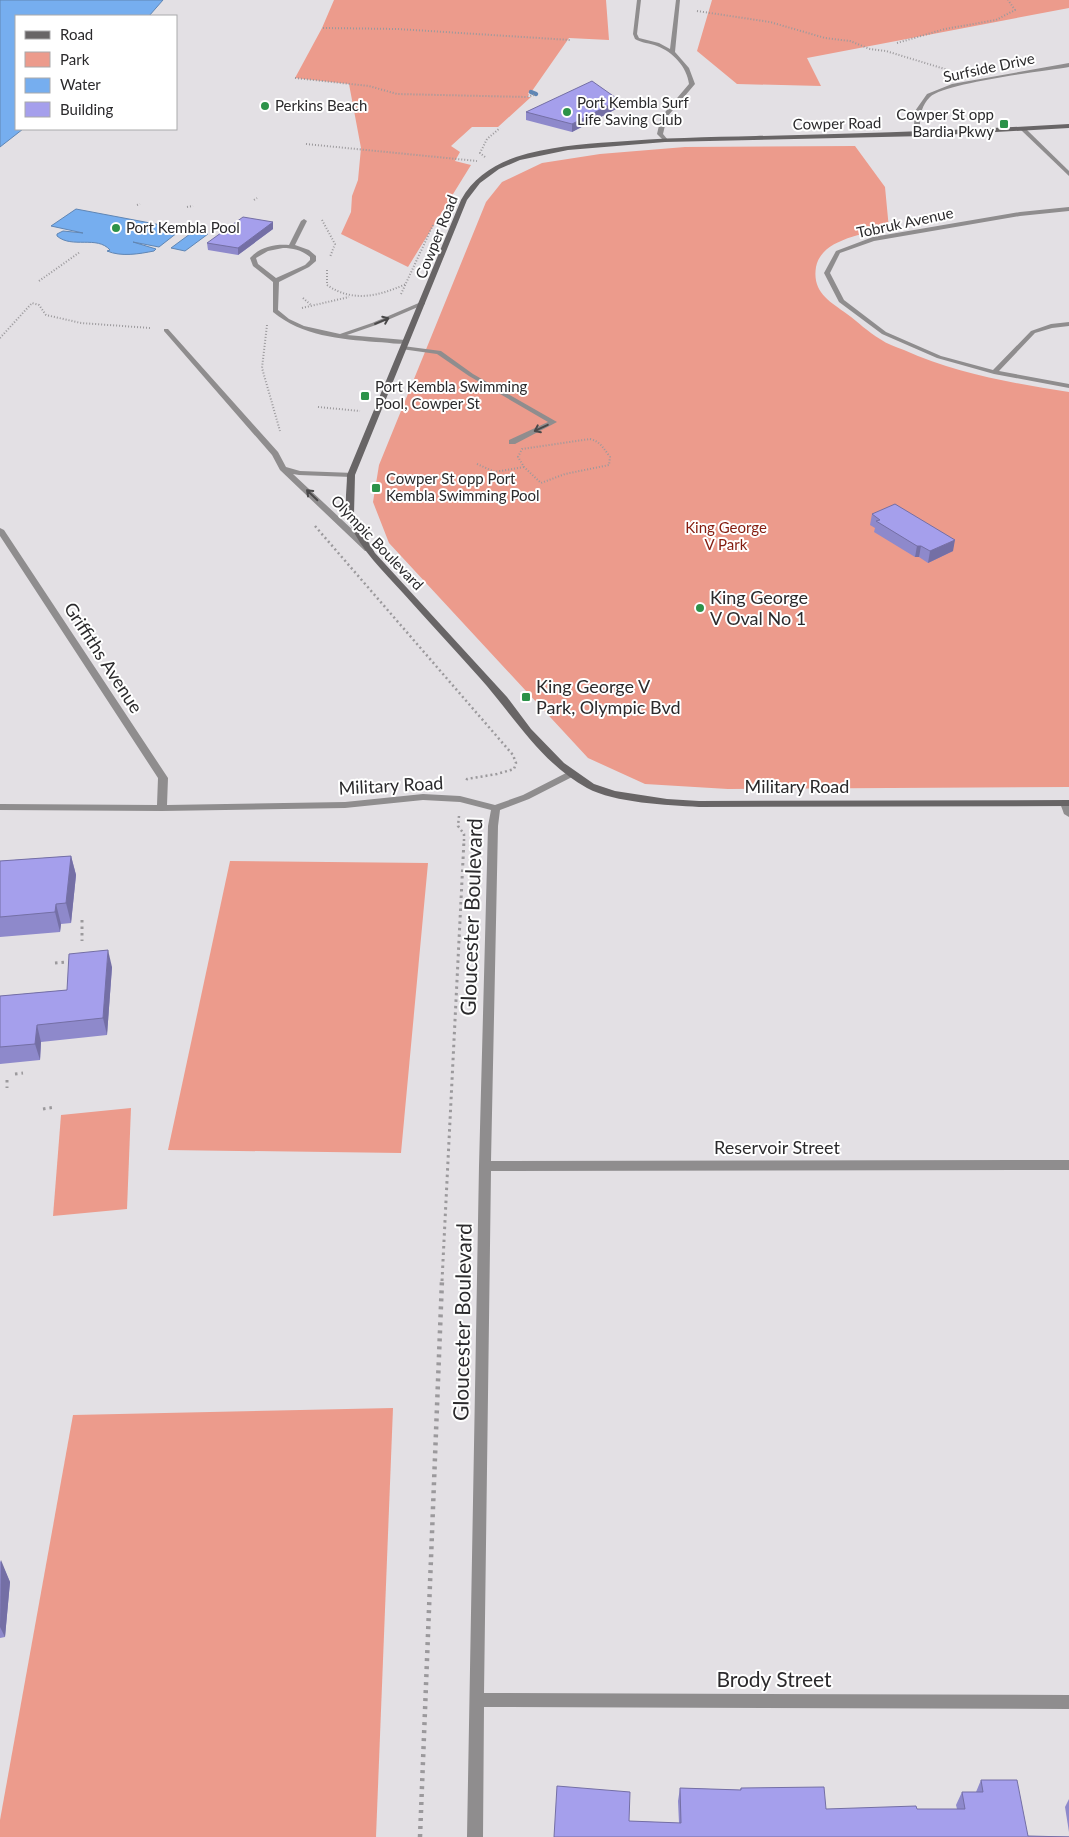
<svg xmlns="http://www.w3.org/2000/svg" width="1069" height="1837" font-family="Lato,sans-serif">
	<rect width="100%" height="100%" fill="#e3e0e4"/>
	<g fill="#ec9b8c">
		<polygon points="334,0 606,0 609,40 569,38 532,91 528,93 529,95 527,97 531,97 498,127 472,127 451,146 460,152 455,161 471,165 408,267 341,234 351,212 352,196 358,180 361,148 349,84 295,78 322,28"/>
		<polygon points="712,0 1069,0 1069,8 807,58 821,86 737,84 697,51"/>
		<path d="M855,146L885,187L889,229C866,233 821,239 816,267C812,292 829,301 847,314C858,322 868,332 880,339C887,344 896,347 904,350C957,374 1012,383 1069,392V787L728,789L645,784L588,758L389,543L373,502L379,465L486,202L502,182L542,163L600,154L685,147Z"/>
		<polygon points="230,861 428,863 401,1153 168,1150"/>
		<polygon points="131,1108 127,1209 53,1216 61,1115"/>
		<polygon points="393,1408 376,1837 0,1837 0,1820 73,1415"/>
	</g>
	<g fill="#76aeef" stroke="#6086b4">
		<polygon points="0,0 163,0 149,16 16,16 16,129 23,129 0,147"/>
		<path d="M76,209L182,229L159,247L133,242L156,249L154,251C139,254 121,257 107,251L110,250C97,235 72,249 57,236V234L63,231L83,233L51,226Z"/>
		<polygon points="194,231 208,234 185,251 171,248"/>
	</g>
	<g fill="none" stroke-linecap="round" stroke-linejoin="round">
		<polyline stroke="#6086b4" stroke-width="4.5" points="531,92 536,94"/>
		<g stroke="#9b999c" stroke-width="2" stroke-dasharray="1 2" stroke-linecap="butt">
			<polyline points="697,11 770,22 825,38 850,41 870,49 886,51 948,70"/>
			<polyline points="323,28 398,29 570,40"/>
			<polyline points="897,43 945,29 996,20 1015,10 1008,0"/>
			<polyline points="295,78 369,86 397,94 527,97 534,95"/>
			<polyline points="306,144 477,161"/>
			<polyline points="485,157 480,153 487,139 500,128"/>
			<polyline points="254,200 257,198"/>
			<polyline points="137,205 140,204"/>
			<polyline points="187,207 193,206"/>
			<polyline points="322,220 335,244 330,257"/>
			<path d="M327,270V285C353,303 379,296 406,284"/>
			<polyline points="39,281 80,252"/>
			<polyline points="401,294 433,225"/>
			<polyline points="303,298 311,305"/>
			<polyline points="302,308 349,297"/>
			<polyline points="267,325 262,368 280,431"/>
			<polyline points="0,338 32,303 39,305 46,315 81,323 150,328"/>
			<polyline points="318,407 360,411"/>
			<path d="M590,439C600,441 604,449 610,457L609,465L565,474L541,483L524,467L518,457L522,449Z"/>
			<polyline points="477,464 495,472 524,467"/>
		</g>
		<g stroke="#9b999c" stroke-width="2.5" stroke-dasharray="2 3" stroke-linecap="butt">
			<polyline points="315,526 513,755 516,763 514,769 497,774 467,779 466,783"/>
			<polyline points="459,816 458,826 464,834 464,841"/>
		</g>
		<g stroke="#9b999c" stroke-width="3" stroke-dasharray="2.5 4" stroke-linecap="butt">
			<polyline points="82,920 82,941"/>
			<polyline points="55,963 67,962"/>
			<polyline points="15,1074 23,1073"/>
			<polyline points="7,1080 7,1088"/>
			<polyline points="43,1109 55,1107"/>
			<polyline points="442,1281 464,840"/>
		</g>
		<polyline stroke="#9b999c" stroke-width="4.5" stroke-dasharray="3 5" stroke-linecap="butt" points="420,1837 442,1280"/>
		<g fill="#8f8d8e" fill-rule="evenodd">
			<path d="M637,0H641L637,34L639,38L659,43L670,49L676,0H680L675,52L689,68L695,84L667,117L663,134L668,140L665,142L657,134L661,117L689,84C687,67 673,52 657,46C650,43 641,43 635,39L633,34Z"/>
			<path d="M304,219L307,221L295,245L309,250L316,256V261L309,267L279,282L278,310L289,319L304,326L340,334L372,323L421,302H425V304L376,325L347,335L405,340L407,341V343C397,345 386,342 376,342C340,339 302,336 273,312V282L253,266L250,258C260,247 274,244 289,245L301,221ZM283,248C293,248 302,250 310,257V260L305,265L276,278L258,264L256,258L268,251Z"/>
			<polygon points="403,346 441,351 473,374 557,422 515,444 509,444 509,440 548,422 469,376 437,354 401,349 400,348"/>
		</g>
		<g fill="#8f8d8e" fill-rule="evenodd">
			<path d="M1069,63V67C1044,71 945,83 930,97C922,105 920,114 920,125L927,133V135H923L914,125L915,111L927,94L952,84Z"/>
			<polygon points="1021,128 1025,128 1069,171 1069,176 1021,130"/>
			<polygon points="1069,207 1069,211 1020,216 874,241 840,253 830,273 844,300 886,332 941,356 993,370 1031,331 1051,324 1069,322 1069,326 1052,328 1035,333 999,371 1069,384 1069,388 994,374 937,358 882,334 839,302 824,273 836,251 873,237 1020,212"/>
			<polygon points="164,329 168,329 278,452 286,467 300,471 354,473 354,477 351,477 299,475 293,474 371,547 371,551 365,551 280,470 272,455 164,331"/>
			<polygon points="0,528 4,530 168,778 167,805 345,802 423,794 460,796 495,805 523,795 568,772 574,772 576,774 574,776 529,799 500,810 498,826 491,1161 1069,1160 1069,1170 491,1171 484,1693 1069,1695 1069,1709 484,1707 483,1837 467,1837 479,1166 488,826 491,810 460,802 423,800 345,808 162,811 0,810 0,804 157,805 158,778 0,536"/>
			<polygon points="1065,800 1069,802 1069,817 1064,814 1060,803"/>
		</g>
		<path fill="#686566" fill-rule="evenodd" d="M1069,124V128L925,136L665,142L568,150L520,160L499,169L480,183L467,200L355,475L354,514L358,525L375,553L507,697L531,729L564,763L594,784L615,791L667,799L699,801L1069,800V806L699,807C667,805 615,803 587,788C541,763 513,715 479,677C454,649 428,621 403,593C383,571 361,550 350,524C343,509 347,491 347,475L461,200C473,178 493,165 516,157C547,147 581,144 613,142C661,138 708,137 756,136C861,134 965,130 1069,124Z"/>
	</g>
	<g fill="#8e89cb">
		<polygon points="618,108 572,132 526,120 526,112"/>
		<polygon points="273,222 273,229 238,255 208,250 207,243"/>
		<polygon points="872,514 953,551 928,563 919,557 915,557 874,532 875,528 870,525"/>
		<polygon points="71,856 76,875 71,923 61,924 60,932 0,937 0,861"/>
		<polygon points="112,967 107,1035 41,1042 40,1060 0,1064 0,996 67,990"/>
		<polygon points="0,1560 10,1582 5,1637 0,1638"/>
		<polygon points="981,1780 1028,1836 554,1837 629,1821 679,1823 678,1801 680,1788 740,1790 741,1788 826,1809 957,1809 956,1805 962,1792 976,1792"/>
		<polygon points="1069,1799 1069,1832 1065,1807"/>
	</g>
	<g fill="#746fa5">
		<polygon points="619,100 618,108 572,132 572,124"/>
		<polygon points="273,222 273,229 238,255 238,248"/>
		<polygon points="955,540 953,551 928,563 930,551"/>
		<polygon points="917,546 921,546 919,557 915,557"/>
		<polygon points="71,856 76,875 71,923 66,903"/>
		<polygon points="56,904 61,924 60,932 55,912"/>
		<polygon points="108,950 112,967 107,1035 103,1018"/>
		<polygon points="37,1025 41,1042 40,1060 35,1044"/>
		<polygon points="1,1560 10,1582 5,1637 0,1627"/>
	</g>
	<g fill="#a59fec" stroke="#746fa5">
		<polygon points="592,81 619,100 572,124 526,112"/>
		<polygon points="243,217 273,222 238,248 207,243"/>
		<polygon points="895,504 955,540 930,551 921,546 917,546 876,521 880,520 872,514"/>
		<polygon points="71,856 66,903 56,904 55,912 0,917 0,861"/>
		<polygon points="108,950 103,1018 37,1025 35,1044 0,1047 0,996 67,990 69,954"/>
		<polygon points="981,1780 1017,1780 1028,1836 1069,1837 554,1837 557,1786 630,1792 629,1821 681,1823 680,1788 741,1790 741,1788 824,1787 826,1809 916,1806 917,1809 965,1809 962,1792 983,1792"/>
	</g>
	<defs><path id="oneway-shaft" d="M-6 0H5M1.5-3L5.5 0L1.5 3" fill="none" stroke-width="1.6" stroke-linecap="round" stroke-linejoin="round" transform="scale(1.25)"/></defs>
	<g stroke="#494849">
		<use href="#oneway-shaft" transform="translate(382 321) rotate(-23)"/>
		<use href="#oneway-shaft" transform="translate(541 428) rotate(155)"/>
		<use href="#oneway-shaft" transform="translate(312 495) rotate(-136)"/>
	</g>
	<g fill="#2c9249" stroke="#fff" stroke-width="2">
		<circle cx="265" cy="106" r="5"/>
		<circle cx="567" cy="112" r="5"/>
		<rect x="999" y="119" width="10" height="10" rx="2.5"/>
		<circle cx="116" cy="228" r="5"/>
		<rect x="360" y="391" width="10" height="10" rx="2.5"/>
		<rect x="371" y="483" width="10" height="10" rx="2.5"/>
		<circle cx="700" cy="608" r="5"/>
		<rect x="521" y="692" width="10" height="10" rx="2.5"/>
	</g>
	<g text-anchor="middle" stroke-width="4" stroke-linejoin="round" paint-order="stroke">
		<g font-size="15" fill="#2b2a2c" stroke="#fff">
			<text transform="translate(989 68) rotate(-12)" y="5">Surfside Drive</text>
			<text transform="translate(837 124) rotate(-1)" y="5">Cowper Road</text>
			<text transform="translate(905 223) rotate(-12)" y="5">Tobruk Avenue</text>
			<text transform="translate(437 237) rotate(-68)" y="5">Cowper Road</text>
			<text transform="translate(377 543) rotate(46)" y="5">Olympic Boulevard</text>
		</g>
		<g font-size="15" fill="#2b2a2c" stroke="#fff" text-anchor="start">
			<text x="577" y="108">Port Kembla Surf<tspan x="577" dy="17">Life Saving Club</tspan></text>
			<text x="275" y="111">Perkins Beach</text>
			<text x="994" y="120" text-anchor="end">Cowper St opp<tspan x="994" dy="17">Bardia Pkwy</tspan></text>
			<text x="126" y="233">Port Kembla Pool</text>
			<text x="375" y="392">Port Kembla Swimming<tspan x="375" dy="17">Pool, Cowper St</tspan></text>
			<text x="386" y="484">Cowper St opp Port<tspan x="386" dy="17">Kembla Swimming Pool</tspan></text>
		</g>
		<g font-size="15" fill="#841c0f" stroke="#fff">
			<text x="726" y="533">King George<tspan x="726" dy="17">V Park</tspan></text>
		</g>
		<g font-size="18" fill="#2b2a2c" stroke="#fff" text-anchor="start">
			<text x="710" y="604">King George<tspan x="710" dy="21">V Oval No 1</tspan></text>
			<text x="536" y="693">King George V<tspan x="536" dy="21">Park, Olympic Bvd</tspan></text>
		</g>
		<g font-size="18" fill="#2b2a2c" stroke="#fff">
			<text transform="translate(103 658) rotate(57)" y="6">Griffiths Avenue</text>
			<text transform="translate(391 786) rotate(-3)" y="6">Military Road</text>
			<text x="797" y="793">Military Road</text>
			<text x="777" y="1154">Reservoir Street</text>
		</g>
		<g font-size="21" fill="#2b2a2c" stroke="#fff">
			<text transform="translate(472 917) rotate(-88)" y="7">Gloucester Boulevard</text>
			<text transform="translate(463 1322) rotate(-89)" y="7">Gloucester Boulevard</text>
			<text x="774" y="1687">Brody Street</text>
		</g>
	</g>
	<rect x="15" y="15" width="162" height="115" fill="#ffffff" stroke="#aaaaab"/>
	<rect x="25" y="31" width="25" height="8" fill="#686566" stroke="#aaaaab"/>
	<text x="60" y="40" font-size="15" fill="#2b2a2c">Road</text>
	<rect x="25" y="52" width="25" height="15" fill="#ec9b8c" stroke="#aaaaab"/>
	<text x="60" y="65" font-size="15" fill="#2b2a2c">Park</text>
	<rect x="25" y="78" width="25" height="15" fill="#76aeef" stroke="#aaaaab"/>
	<text x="60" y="90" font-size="15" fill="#2b2a2c">Water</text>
	<rect x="25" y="102" width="25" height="15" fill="#a59fec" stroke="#aaaaab"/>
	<text x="60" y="115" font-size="15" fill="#2b2a2c">Building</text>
</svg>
